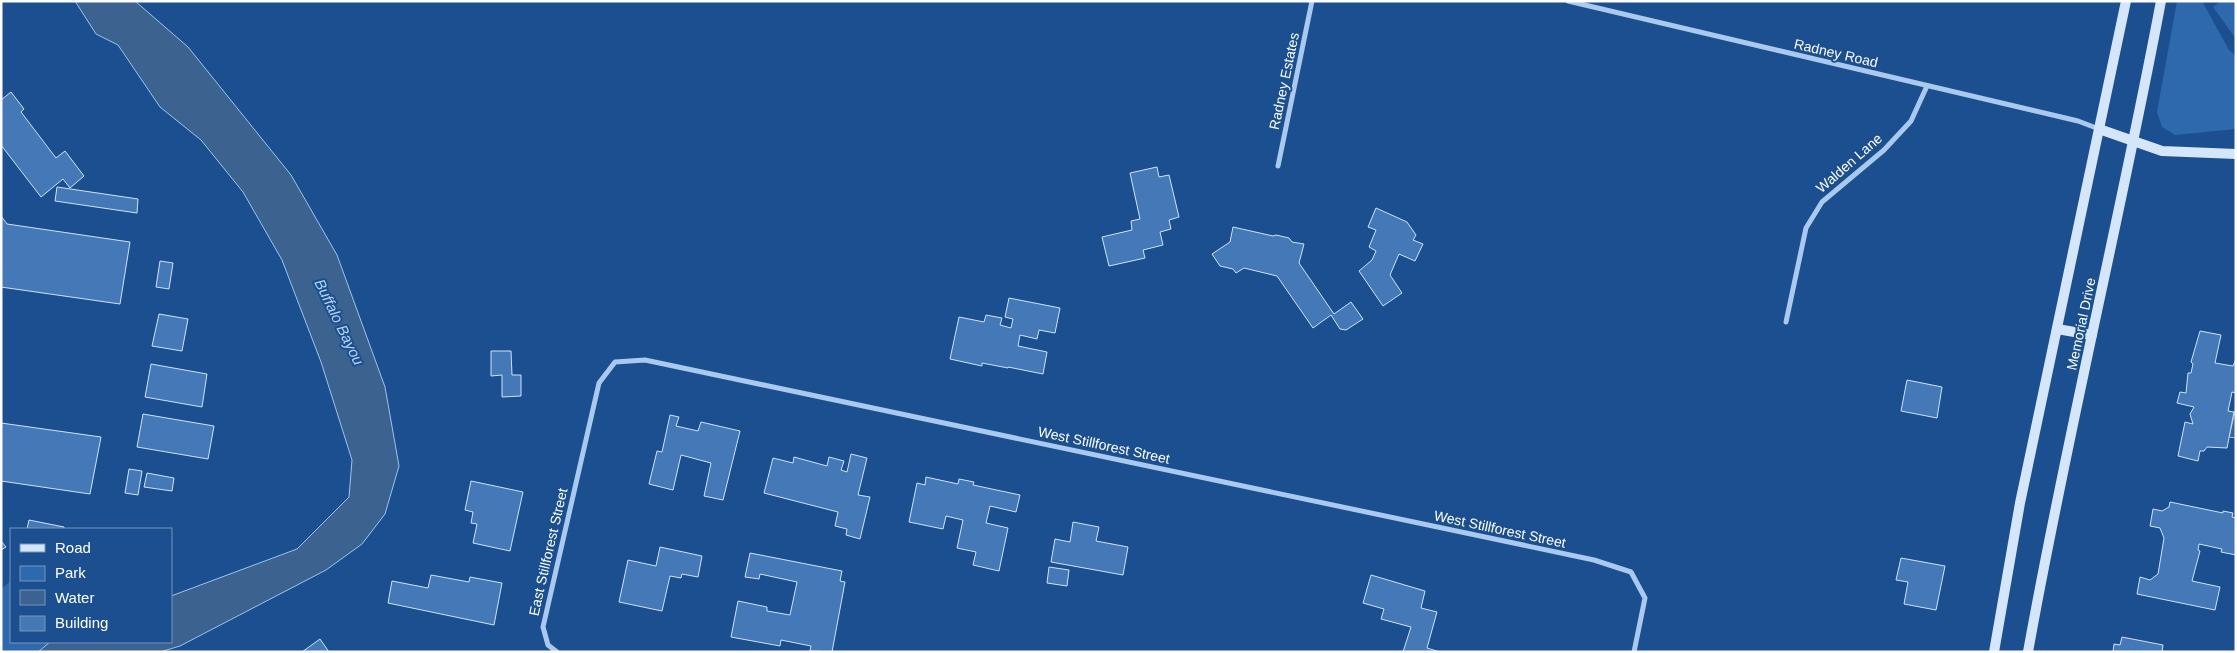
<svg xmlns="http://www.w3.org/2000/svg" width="2237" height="653" font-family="Helvetica,sans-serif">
	<rect width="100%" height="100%" fill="#1b4f8f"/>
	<g fill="#2e69ad">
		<polygon points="2177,1 2202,1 2229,50 2236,56 2236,129 2175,135 2162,127 2157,112"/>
		<polygon points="2221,1 2236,1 2236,39 2213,7"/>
		<polygon points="11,581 11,642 97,642 103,652 1,652 1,589"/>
	</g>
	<g fill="#3c6290" stroke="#9cc4f0">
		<polygon points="75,1 135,1 188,47 291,175 337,255 385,387 399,466 385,514 362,544 326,570 180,646 160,652 38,652 50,642 171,642 171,596 297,549 349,497 352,460 321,362 282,260 243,192 201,140 160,107 118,45 96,34"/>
		<polygon points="2236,407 2236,438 2229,437"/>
	</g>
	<g fill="#4478b7" stroke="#cfe3fa">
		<polygon points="11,92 24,109 21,112 56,158 65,151 84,176 70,188 63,179 41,197 1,145 1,100"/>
		<polygon points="1157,167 1159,177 1169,175 1179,217 1169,220 1171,229 1160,232 1163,245 1143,250 1145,258 1109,266 1102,237 1132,230 1131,221 1140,219 1130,173"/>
		<polygon points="57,187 138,199 137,213 55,201"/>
		<polygon points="1376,208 1407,222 1416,235 1413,240 1423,244 1415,261 1399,254 1390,275 1402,293 1383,306 1359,271 1372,260 1376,251 1369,247 1376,230 1368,227"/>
		<polygon points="1,216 7,224 130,242 120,304 1,287"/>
		<polygon points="1233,227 1273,236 1276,235 1289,238 1292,242 1304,244 1299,263 1334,314 1351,302 1363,319 1346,330 1340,329 1331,315 1313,328 1277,276 1244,268 1236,273 1233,269 1220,266 1212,254 1230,242"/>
		<polygon points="160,261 173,263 169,289 156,287"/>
		<polygon points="1009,298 1060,308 1055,333 1039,330 1037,339 1020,335 1018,346 1047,352 1043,374 1008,367 1008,368 982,363 982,366 950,359 959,317 984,322 986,315 1002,318 1000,325 1011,328 1013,319 1005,317"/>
		<polygon points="159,314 188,319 182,351 152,346"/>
		<polygon points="2200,331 2221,335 2215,363 2233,366 2236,359 2236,393 2232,392 2228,411 2234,412 2227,448 2207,447 2204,451 2200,451 2198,461 2178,456 2185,422 2193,424 2190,414 2194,407 2177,403 2180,392 2186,393 2188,373 2191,373 2193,364 2191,362"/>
		<polygon points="491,351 511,351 512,375 521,375 521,396 502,397 502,375 491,376"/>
		<polygon points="151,364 207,374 202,407 145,397"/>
		<polygon points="1907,380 1942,387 1937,418 1901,411"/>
		<polygon points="143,414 214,426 208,459 137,447"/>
		<polygon points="670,415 679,417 676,426 698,431 701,422 740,431 723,500 704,496 711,463 681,455 673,490 649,484 657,451 662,452"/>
		<polygon points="1,423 101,437 90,494 1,481"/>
		<polygon points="851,454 867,458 858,495 870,497 860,539 846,535 847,529 835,526 838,512 764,493 773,458 793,463 794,457 827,466 829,457 844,461 841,470 847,472"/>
		<polygon points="129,469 142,471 138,495 125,493"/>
		<polygon points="147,473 174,478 172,491 144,487"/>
		<polygon points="926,477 958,484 959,479 974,482 973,485 1020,495 1016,512 990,506 986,523 1008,528 999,571 973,565 976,552 957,548 963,520 946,516 943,529 909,522 917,483 925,485"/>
		<polygon points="471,481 523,492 510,551 473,543 477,524 471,523 473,512 465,510"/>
		<polygon points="2170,502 2223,513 2223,511 2233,513 2232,517 2236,518 2236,555 2221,552 2222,549 2199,544 2198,550 2200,551 2192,581 2220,587 2215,610 2137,594 2140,577 2150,580 2158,574 2164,538 2160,528 2150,526 2153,509 2162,511 2169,507"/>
		<polygon points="29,520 64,527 64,529 27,529"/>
		<polygon points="1073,522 1099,527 1096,541 1128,547 1123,575 1051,562 1055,539 1070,542"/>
		<polygon points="1,541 6,547 1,550"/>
		<polygon points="660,547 702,556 698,577 682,574 681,578 670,576 662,611 619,602 628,560 656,566"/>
		<polygon points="750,553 842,571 840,581 845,582 832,652 810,651 811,646 781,640 780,646 731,637 738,601 767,607 767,611 790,615 797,582 760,574 759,579 745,577"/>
		<polygon points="1901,558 1945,566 1936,610 1904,604 1908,582 1896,580"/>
		<polygon points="1049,567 1069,570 1067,586 1047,583"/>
		<polygon points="431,575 469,582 470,577 502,583 494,625 388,603 392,581 428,588"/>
		<polygon points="1371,575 1425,591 1421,608 1437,612 1427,648 1440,652 1403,652 1411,627 1381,619 1384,609 1363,603"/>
		<polygon points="2122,637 2163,645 2162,652 2113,652 2114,644 2120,645"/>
		<polygon points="320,639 329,652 302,652"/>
	</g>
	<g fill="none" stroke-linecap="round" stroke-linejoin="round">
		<g stroke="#a9c9ee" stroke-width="5">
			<polyline points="1568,1 2078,121 2099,129"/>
			<polyline points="1278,166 1312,1"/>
			<polyline points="1786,322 1806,228 1822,202 1884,150 1911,121 1927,86"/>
			<polyline points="557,652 548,645 543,627 599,383 615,362 645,360 1594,560 1631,572 1645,598 1634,652"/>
		</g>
		<g stroke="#d6e6fa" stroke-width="10">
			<polyline points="2099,129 2162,151 2236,154"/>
			<polyline points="2057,329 2092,335"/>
			<polyline points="1994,652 2020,503 2126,1"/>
			<path d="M2028,652C2067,434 2120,219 2161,1"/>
		</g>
	</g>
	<g text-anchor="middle" stroke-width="4" stroke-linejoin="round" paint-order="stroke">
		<g font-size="14" fill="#fff" stroke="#1b4f8f">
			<text transform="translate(1836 53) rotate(13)" y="5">Radney Road</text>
			<text transform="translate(1284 81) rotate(-78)" y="5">Radney Estates</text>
			<text transform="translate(1849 163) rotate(-41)" y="5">Walden Lane</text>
			<text transform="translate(2081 324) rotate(-78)" y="5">Memorial Drive</text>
			<text transform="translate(1104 445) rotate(12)" y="5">West Stillforest Street</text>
			<text transform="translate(1500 529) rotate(12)" y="5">West Stillforest Street</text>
			<text transform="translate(548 552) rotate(-77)" y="5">East Stillforest Street</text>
		</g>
		<g font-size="15" font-style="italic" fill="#b5d3f5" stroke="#1b4f8f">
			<text transform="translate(339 322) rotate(64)" y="5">Buffalo Bayou</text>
		</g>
	</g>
	<rect width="2237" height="653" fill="none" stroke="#ffffff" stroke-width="5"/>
	<rect x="10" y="528" width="162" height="115" fill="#1b4f8f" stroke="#7695bc"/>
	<rect x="20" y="544" width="25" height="8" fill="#d6e6fa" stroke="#7695bc"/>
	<text x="55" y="553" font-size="15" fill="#ffffff">Road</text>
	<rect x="20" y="566" width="25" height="15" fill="#2e69ad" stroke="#7695bc"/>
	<text x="55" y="578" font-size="15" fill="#ffffff">Park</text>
	<rect x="20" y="590" width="25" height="15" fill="#3c6290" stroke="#7695bc"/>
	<text x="55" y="603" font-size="15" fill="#ffffff">Water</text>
	<rect x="20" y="616" width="25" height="15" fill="#4478b7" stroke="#7695bc"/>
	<text x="55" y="628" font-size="15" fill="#ffffff">Building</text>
</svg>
